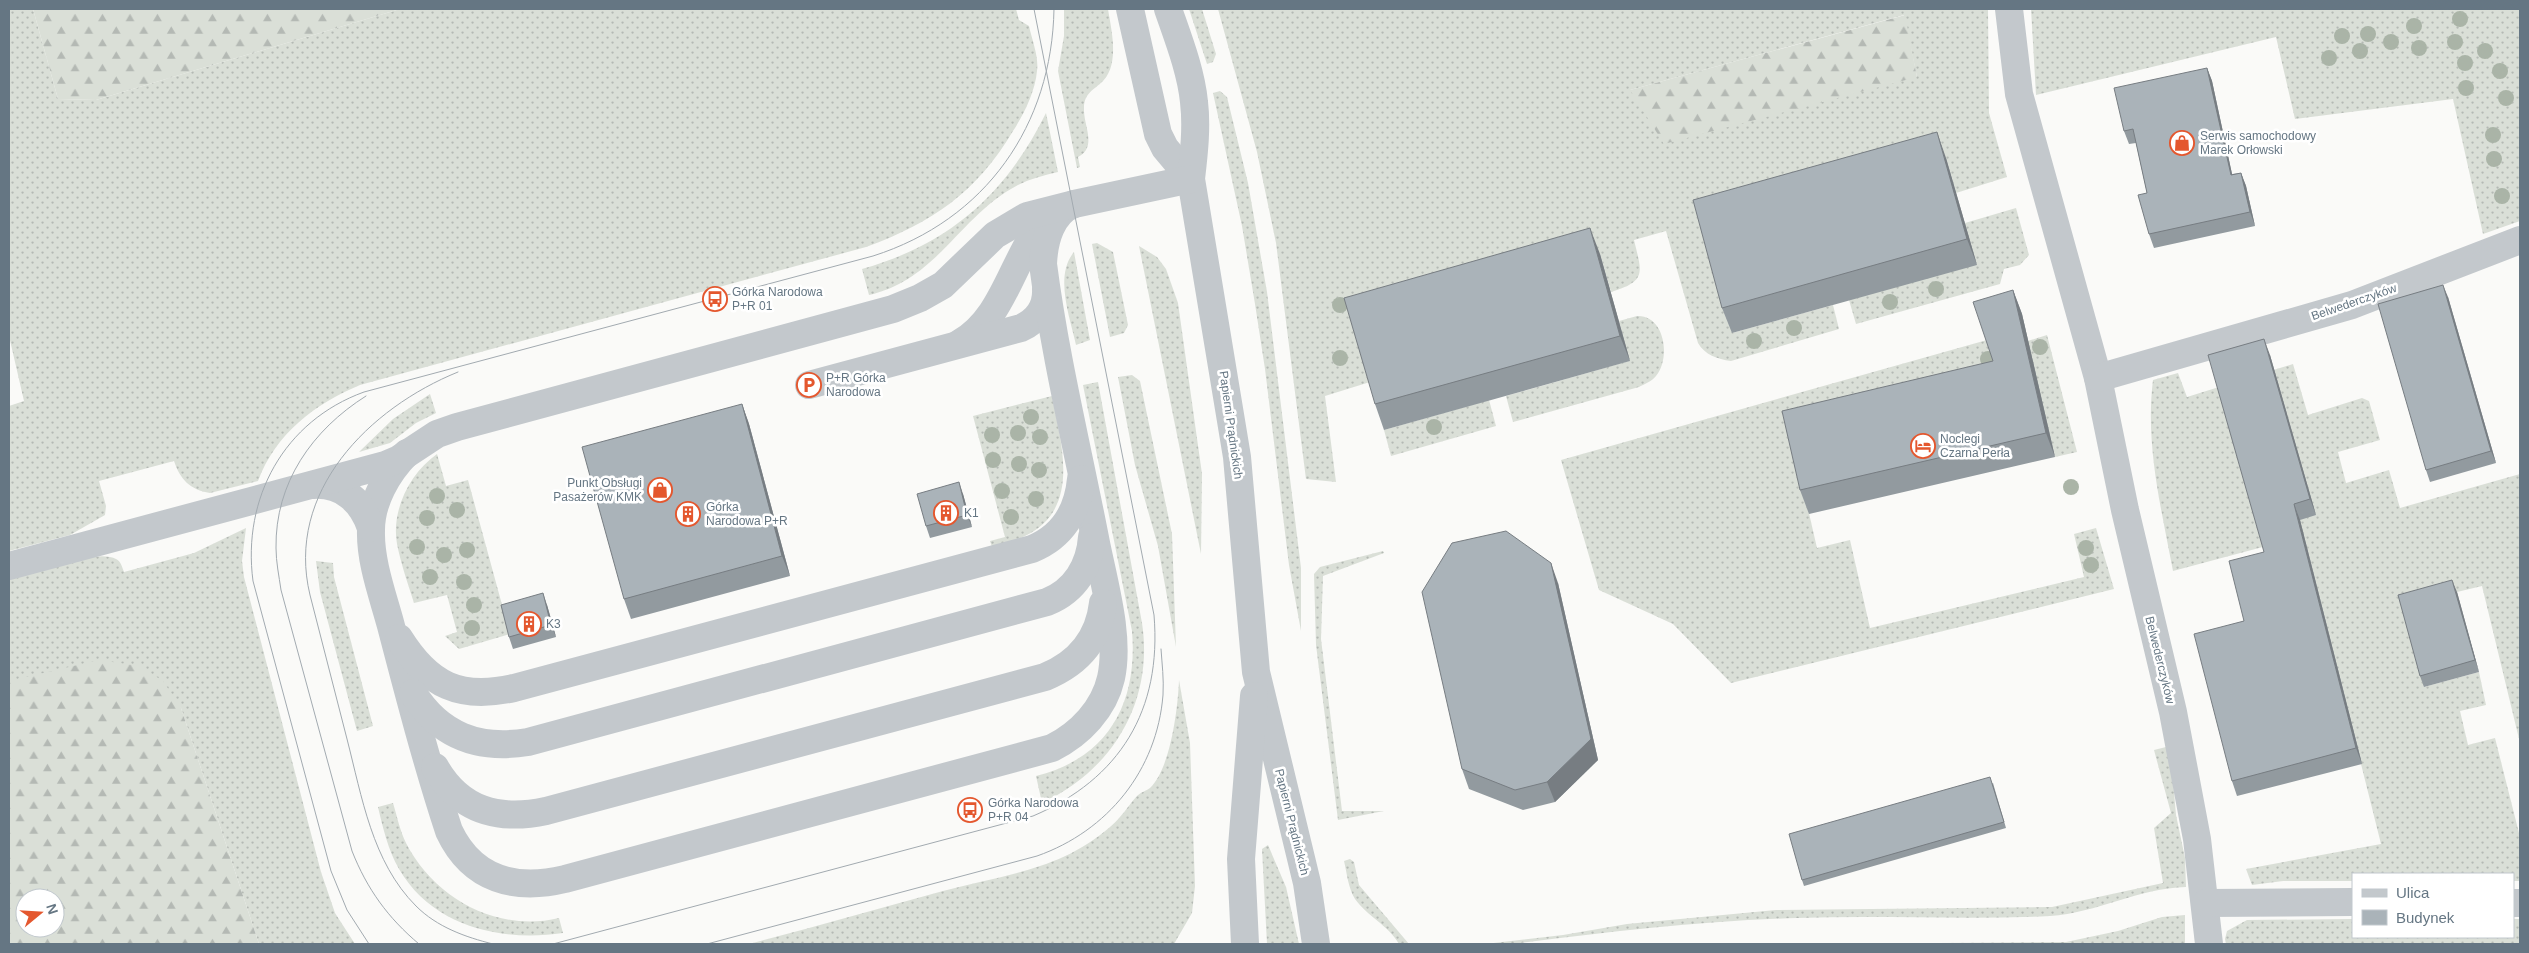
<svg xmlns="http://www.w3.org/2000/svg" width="2529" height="953" font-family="Arial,sans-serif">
	<defs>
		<pattern id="grass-dots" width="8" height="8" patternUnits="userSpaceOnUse" patternTransform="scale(1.25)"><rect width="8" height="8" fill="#dadfd7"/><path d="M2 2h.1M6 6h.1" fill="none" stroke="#b4b9b4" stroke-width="1.8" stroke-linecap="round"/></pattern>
		<pattern id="forest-firs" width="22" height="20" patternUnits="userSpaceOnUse" patternTransform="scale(1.25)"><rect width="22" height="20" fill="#dadfd7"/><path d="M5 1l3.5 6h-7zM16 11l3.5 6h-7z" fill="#b4b9b4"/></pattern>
	</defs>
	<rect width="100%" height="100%" fill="#fafaf8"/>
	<g fill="url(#grass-dots)" fill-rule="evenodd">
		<path d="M9,9H33L58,99L96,100L400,9H1016L1019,20L1029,26C1032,40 1039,57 1037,71C1035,92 1024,114 1013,131C977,192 932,223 866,247L360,385C315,404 276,433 258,481L210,493C190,490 180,479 174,461L99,481L106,506L105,515L70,535L9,551V406L24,401L9,336Z"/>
		<path d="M1064,9H1108C1111,29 1120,63 1103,81C1094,90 1084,93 1084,108C1083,125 1098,147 1078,157L1080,167L1077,168L1058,71L1064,36Z"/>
		<polygon points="1189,9 1202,9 1216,54 1213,62 1207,64"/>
		<path d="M1218,9H1988L1989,113L2007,177L1956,193L1946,158L1732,333L1833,305L1839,329L1731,361C1717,359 1705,355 1698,343L1666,231L1634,240C1642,273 1647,281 1611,292L1600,254L1370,382L1325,396L1336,482L1306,479L1276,243L1257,152ZM1904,15L1917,77L1630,90Z"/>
		<polygon points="2031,9 2520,9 2520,221 2483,234 2453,99 2295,119 2276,37 2036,95"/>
		<polygon points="1220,91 1227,97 1248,183 1267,292 1301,568 1301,631 1289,565 1265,369 1255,304 1242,226 1213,93"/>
		<path d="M1046,113L1058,172C1044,175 1030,179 1018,185C960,215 937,280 869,295L862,269C950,244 1006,194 1046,113Z"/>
		<polygon points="2016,208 2029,255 2020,265 2004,269 2000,284 1856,324 1849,300 1965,223"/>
		<polygon points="1097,243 1113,252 1128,325 1124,333 1110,337 1092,244"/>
		<polygon points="1139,246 1157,257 1166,269 1178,303 1202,474 1201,554"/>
		<path d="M1074,252L1090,340L1076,345C1070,317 1054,276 1074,252Z"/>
		<path d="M1637,316C1665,315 1671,358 1656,376C1652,381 1645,384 1639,387L1513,422L1506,396L1629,361L1619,321Z"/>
		<polygon points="2047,335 2077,452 2055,457 2036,378 1791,435 1817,548 1850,540 1870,628 2084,577 2074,534 2096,528 2114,589 1731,683 1673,624 1599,590 1561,460 1987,340 2012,346"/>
		<path d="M2293,364L2308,415L2362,398L2369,401L2380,440L2338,452L2346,483L2389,470L2400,508L2520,474V743L2482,586L2457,592L2424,687L2479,672L2486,705L2460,711L2468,745L2495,738L2520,837V881H2513V874H2353V881H2283L2252,885L2246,869L2381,844L2304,536L2173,571C2161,507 2145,445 2153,380L2178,373L2187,397Z"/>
		<polygon points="1132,375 1140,381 1172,534 1176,647 1158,546 1135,465 1118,377"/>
		<path d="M1098,382L1142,623C1154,701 1113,770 1042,803L1036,776C1109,758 1138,702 1132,631L1083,385Z"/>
		<polygon points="430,394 436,413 416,423 390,443 359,452 393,419"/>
		<path d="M1052,396C1061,443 1082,509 1025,536C1015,541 1003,544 992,547L990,541L1005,537L973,416Z"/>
		<polygon points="1489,400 1496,426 1391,456 1384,430"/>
		<path d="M437,454L446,486L468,480L510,634L459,649L445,636L457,632L447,595L414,603C408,584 401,564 397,544C391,510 410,473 437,454Z"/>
		<path d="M246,528L242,561L244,577L321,872L335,913L355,944H259L181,708L9,681V577C30,572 98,548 116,559C121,561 122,567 124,572L194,553Z"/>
		<polygon points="1383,551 1384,553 1323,576 1321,639 1342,811 1384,811 1338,820 1316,645 1314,574 1320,567"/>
		<polygon points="316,561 333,563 334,577 373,726 357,731 320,592"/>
		<path d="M1179,680L1190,743L1195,886L1192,913L1174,944H749C814,927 878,909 943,891C1003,875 1061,870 1110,827C1121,818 1128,806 1137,796C1141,792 1146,791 1150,788C1171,768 1178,707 1179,680Z"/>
		<path d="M2170,746L2176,815L2185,858L2186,887C2139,888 2097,913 2050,916C1966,920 1882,915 1797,918C1702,921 1607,932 1512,944H1485L1563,935L1627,924L1776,910L2052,907L2163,883L2154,828L2171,813L2154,750Z"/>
		<path d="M393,803C397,816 400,831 406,843C434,898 497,933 559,918L563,933C501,942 433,927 399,869C388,850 383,828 378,807Z"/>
		<polygon points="1268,845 1286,887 1299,944 1267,944 1262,849"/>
		<path d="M1350,859L1354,862L1359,885L1409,944H1399C1388,925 1367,916 1355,899C1348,888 1347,873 1344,861Z"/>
		<polygon points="2185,915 2185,944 1810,944 2066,942 2118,931 2162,917"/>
		<polygon points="2353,919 2353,937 2513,937 2513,919 2520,919 2520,944 2226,944 2225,939 2227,931 2247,920"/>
	</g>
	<g fill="url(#forest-firs)" fill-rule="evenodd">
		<polygon points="33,9 400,9 96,100 58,99"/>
		<polygon points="1905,15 1917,77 1664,144 1630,90"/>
		<path d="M99,660L139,666L163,681L181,708L259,944H9V681ZM25,898H55V928H25Z"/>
	</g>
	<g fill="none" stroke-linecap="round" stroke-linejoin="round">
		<g stroke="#c3c8cc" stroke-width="28">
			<polyline points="1130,9 1158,134 1165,148 1191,179"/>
			<path d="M1168,9C1178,38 1191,71 1194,102C1197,127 1194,153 1191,179L1237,457L1256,672L1307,883L1316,944"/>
			<polyline points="2009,9 2019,94 2098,378 2125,510 2173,712 2197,839 2209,944"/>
			<path d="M960,343C1005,318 1012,257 1045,220"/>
			<polyline points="2098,378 2352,305 2520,240"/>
			<path d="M809,385L1021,328C1037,321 1047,307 1046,289"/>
			<path d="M407,453C387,473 371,502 371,530C370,562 383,596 391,626C409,695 427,764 449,831C472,880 515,891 565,879L1052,748C1080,734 1104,709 1111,678C1120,637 1104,583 1096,543C1078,450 1055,357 1043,264C1044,241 1051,213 1074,204"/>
			<path d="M313,485C342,483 362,501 371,528"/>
			<polyline points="9,566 385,465 399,459 437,434 457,427 893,309 920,298 943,285 995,235 1027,216 1074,204 1191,179"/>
			<path d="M399,638C429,686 460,700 514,688L1032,549C1062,537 1078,511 1081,479"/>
			<path d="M413,693C440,736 479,750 528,742L1047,602C1075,591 1090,566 1092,537"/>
			<path d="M435,767C460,811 499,821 546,811L1045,677C1079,663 1099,639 1103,603"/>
			<polyline points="2206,903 2353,902"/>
			<polyline points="2513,903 2520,903"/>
			<polyline points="1245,944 1241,859 1254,696"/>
		</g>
		<g stroke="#a2aab0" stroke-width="1">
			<path d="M458,372C369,408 285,492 310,595C322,643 335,691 347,739C362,797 372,862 416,906C437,927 465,937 493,944"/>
			<path d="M366,396C312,430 275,483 276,548C276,562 279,576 281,590L352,851C367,889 388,918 419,944"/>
			<path d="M369,944L347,910L331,871L253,581C242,498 284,421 364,392L873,256C986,220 1052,125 1054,9"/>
			<path d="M553,944L1033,816C1120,779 1162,710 1154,615L1034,9"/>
			<path d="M707,944L1037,856C1108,831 1157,770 1163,695C1164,679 1162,664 1161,649"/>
		</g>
	</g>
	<g fill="#aab4a7">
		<circle cx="2460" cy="19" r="8"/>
		<circle cx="2414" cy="26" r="8"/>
		<circle cx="2368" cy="34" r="8"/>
		<circle cx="2342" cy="36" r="8"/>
		<circle cx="2391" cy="42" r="8"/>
		<circle cx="2455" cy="42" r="8"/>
		<circle cx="2419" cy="48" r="8"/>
		<circle cx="2360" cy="51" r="8"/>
		<circle cx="2485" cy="51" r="8"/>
		<circle cx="2329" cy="58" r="8"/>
		<circle cx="2465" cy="63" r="8"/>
		<circle cx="2500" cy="71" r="8"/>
		<circle cx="2466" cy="88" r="8"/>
		<circle cx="2506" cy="98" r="8"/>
		<circle cx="2493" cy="135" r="8"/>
		<circle cx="2494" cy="159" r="8"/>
		<circle cx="2502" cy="196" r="8"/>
		<circle cx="1936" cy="289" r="8"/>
		<circle cx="1890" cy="302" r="8"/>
		<circle cx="1340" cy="305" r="8"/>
		<circle cx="1794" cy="328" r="8"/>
		<circle cx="1754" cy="341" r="8"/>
		<circle cx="2040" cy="347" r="8"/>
		<circle cx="1340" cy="358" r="8"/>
		<circle cx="1988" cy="359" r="8"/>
		<circle cx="1031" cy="417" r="8"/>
		<circle cx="1434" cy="427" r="8"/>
		<circle cx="1018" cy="433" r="8"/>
		<circle cx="992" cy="435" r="8"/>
		<circle cx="1040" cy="437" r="8"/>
		<circle cx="993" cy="460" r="8"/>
		<circle cx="1019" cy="464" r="8"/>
		<circle cx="1039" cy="470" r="8"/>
		<circle cx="2071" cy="487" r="8"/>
		<circle cx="1002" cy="491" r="8"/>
		<circle cx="437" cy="496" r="8"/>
		<circle cx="1036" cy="499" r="8"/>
		<circle cx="457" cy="510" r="8"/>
		<circle cx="1011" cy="517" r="8"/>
		<circle cx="427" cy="518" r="8"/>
		<circle cx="417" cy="547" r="8"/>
		<circle cx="2086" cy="548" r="8"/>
		<circle cx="467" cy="550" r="8"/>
		<circle cx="444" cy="555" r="8"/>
		<circle cx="2091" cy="565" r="8"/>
		<circle cx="430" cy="577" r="8"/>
		<circle cx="464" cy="582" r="8"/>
		<circle cx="474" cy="605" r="8"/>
		<circle cx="472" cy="628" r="8"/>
	</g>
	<g fill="#929a9f">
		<polygon points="2207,68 2212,81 2232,174 2241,173 2246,186 2255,226 2154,248 2149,234 2147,193 2136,143 2129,144 2124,131"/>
		<polygon points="1946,158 1977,265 1732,333 1722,308"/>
		<polygon points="1600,254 1630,361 1384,430 1375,404"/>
		<polygon points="2013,290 2022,314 2055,457 1809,514 1800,490 1993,361"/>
		<polygon points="2448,297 2496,463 2430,482 2426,470"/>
		<polygon points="2270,355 2316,515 2300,520 2362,764 2237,796 2232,781 2244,621 2264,552"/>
		<polygon points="742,404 749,424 790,576 631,619 624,599"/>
		<polygon points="963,494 972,527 930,538 926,526"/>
		<polygon points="1558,583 1598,760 1555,802 1523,810 1469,789 1462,769"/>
		<polygon points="2457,592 2479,672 2424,687 2420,676"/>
		<polygon points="547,605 556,637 513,649 509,637"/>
		<polygon points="1993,783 2006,828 1804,886 1802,880"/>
	</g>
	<g fill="#777d82">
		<polygon points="2207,68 2212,81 2235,188 2231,175"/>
		<polygon points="1937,132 1946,158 1977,265 1967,239"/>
		<polygon points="2241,173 2246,186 2255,226 2250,212"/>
		<polygon points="1590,228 1600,254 1630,361 1620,336"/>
		<polygon points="2443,285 2448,297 2496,463 2491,451"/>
		<polygon points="2013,290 2022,314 2055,457 2046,433"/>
		<polygon points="2264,339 2270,355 2316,515 2310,499"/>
		<polygon points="742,404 749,424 790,576 782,556"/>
		<polygon points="959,482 963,494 972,527 967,515"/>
		<polygon points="2294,504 2300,520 2362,764 2356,748"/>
		<polygon points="1551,563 1558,583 1598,760 1555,802 1547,782"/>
		<polygon points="2452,580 2457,592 2479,672 2475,660"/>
		<polygon points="543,593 547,605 556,637 551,625"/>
	</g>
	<g fill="#aab3b9" stroke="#777d82">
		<polygon points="2207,68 2231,175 2241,173 2250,212 2149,234 2138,195 2147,193 2133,129 2124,131 2114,88"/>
		<polygon points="1937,132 1967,239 1722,308 1693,200"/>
		<polygon points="1590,228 1620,336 1375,404 1344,298"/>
		<polygon points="2443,285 2491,451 2426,470 2378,304"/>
		<polygon points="2013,290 2046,433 1800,490 1782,411 1993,361 1973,302"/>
		<polygon points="2264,339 2310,499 2294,504 2356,748 2232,781 2194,634 2244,621 2229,561 2264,552 2208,355"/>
		<polygon points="742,404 782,556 624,599 582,447"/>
		<polygon points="959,482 967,515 926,526 917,494"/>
		<polygon points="1506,531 1551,563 1591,739 1547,782 1515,790 1462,769 1422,592 1452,543"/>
		<polygon points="2452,580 2475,660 2420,676 2398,595"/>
		<polygon points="543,593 551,625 509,637 501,605"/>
		<polygon points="1990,777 2004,822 1802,880 1789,834"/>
	</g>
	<defs>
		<symbol id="shop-ring" viewBox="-11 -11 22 22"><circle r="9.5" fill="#fff" stroke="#e4572e" stroke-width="1.5"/><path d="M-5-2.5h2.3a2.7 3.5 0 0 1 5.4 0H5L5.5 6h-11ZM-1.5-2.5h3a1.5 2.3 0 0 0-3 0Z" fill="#e4572e"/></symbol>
		<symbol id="bus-ring" viewBox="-11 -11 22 22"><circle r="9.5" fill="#fff" stroke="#e4572e" stroke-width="1.5"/><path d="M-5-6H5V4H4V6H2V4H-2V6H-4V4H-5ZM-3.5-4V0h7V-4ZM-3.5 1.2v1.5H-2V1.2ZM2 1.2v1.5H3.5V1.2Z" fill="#e4572e"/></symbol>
		<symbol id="parking-ring" viewBox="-11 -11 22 22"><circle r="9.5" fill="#fff" stroke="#e4572e" stroke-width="1.5"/><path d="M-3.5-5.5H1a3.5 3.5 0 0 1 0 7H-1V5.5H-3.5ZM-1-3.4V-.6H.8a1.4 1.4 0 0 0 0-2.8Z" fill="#e4572e"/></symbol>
		<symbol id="hotel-ring" viewBox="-11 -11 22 22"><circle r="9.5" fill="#fff" stroke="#e4572e" stroke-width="1.5"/><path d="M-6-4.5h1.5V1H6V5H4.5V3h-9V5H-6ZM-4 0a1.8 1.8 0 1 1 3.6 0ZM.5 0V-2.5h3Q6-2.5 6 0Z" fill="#e4572e"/></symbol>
		<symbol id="building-ring" viewBox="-11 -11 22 22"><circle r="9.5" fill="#fff" stroke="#e4572e" stroke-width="1.5"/><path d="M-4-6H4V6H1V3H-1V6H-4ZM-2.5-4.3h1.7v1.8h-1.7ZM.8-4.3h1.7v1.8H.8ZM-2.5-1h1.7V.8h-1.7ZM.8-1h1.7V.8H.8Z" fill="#e4572e"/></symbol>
	</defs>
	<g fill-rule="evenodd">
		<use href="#shop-ring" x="2168" y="129" width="28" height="28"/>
		<use href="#bus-ring" x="701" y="285" width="28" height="28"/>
		<use href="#parking-ring" x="795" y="371" width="28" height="28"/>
		<use href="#hotel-ring" x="1909" y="432" width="28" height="28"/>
		<use href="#shop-ring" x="646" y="476" width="28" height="28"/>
		<use href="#building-ring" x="932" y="499" width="28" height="28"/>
		<use href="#building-ring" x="674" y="500" width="28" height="28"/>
		<use href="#building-ring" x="515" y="610" width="28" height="28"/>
		<use href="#bus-ring" x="956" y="796" width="28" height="28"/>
	</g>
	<g text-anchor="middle" stroke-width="5" stroke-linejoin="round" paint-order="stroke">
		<g font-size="12" fill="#657683" stroke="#fff" text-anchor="start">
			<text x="2200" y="140">Serwis samochodowy<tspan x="2200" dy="14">Marek Orłowski</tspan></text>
			<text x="732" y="296">Górka Narodowa<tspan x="732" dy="14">P+R 01</tspan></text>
			<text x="826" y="382">P+R Górka<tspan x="826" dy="14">Narodowa</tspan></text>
			<text x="1940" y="443">Noclegi<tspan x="1940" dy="14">Czarna Perła</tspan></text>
			<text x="642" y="487" text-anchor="end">Punkt Obsługi<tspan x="642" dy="14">Pasażerów KMK</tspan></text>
			<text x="706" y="511">Górka<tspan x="706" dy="14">Narodowa P+R</tspan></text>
			<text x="964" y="517">K1</text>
			<text x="546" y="628">K3</text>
			<text x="988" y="807">Górka Narodowa<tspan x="988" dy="14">P+R 04</tspan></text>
		</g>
		<g font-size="12" fill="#657683" stroke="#fff">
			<text transform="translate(2354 302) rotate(-19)" y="4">Belwederczyków</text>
			<text transform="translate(1231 425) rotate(82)" y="4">Papierni Prądnickich</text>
			<text transform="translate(2160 660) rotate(76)" y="4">Belwederczyków</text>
			<text transform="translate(1292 822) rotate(76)" y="4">Papierni Prądnickich</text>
		</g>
	</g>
	<rect width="2529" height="953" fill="none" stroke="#657683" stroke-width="20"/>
	<rect x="2352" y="873" width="162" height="65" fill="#ffffff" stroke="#c1c8cd"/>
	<rect x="2362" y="889" width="25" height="8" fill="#c3c8cc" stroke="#c1c8cd"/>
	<text x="2396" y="898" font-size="15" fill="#657683">Ulica</text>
	<rect x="2362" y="910" width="25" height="15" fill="#aab3b9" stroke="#c1c8cd"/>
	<text x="2396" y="923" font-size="15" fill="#657683">Budynek</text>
	<g transform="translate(40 913) rotate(72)"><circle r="24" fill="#ffffff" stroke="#c1c8cd"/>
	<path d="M0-4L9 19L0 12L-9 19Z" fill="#e4572e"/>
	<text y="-8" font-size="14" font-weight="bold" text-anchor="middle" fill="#657683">N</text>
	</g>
</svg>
